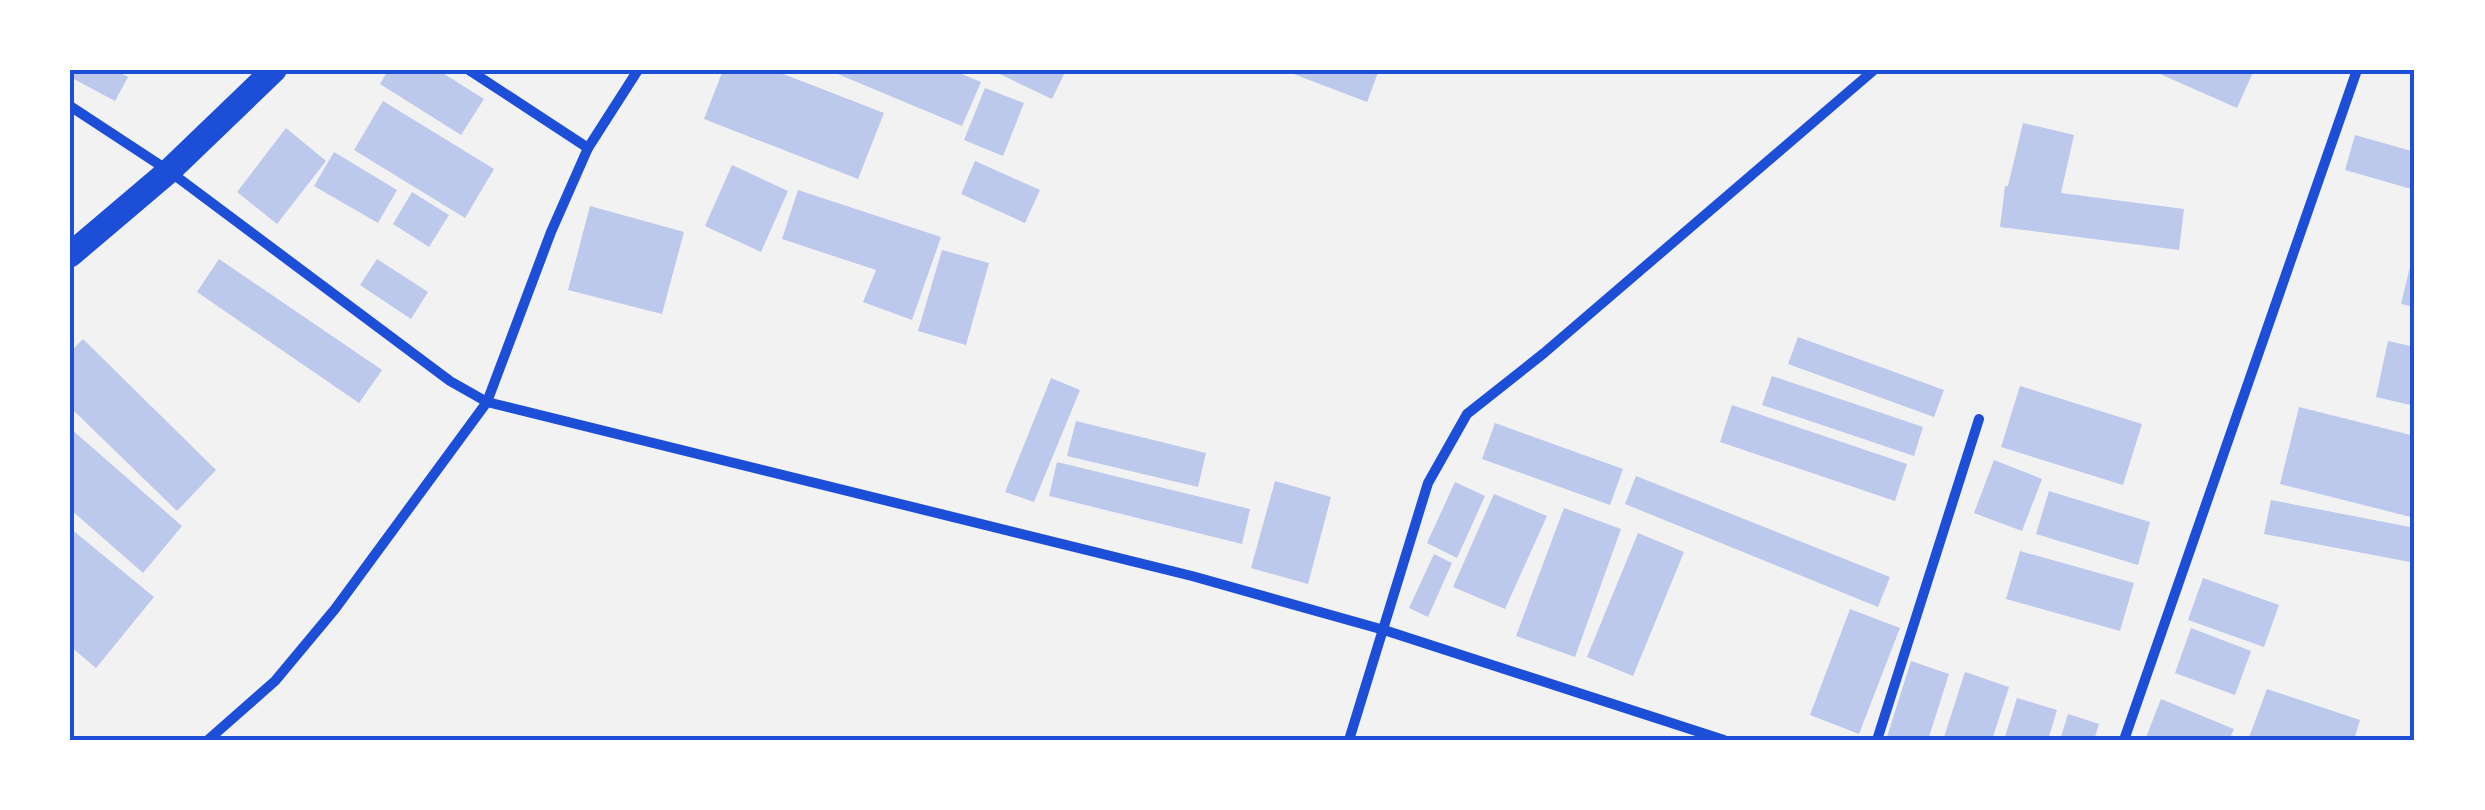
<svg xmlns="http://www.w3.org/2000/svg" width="2485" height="810" font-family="'Roboto Condensed',sans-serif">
	<rect width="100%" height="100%" fill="#f2f2f2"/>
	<g fill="#bdc9ec">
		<polygon points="70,70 115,70 128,77 115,101 70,77"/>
		<polygon points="388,70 438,70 484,99 461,135 380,84"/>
		<polygon points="723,70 773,70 884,113 858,179 704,119"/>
		<polygon points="828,70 952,70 981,82 962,126"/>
		<polygon points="991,70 1066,70 1052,99"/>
		<polygon points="1283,70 1379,70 1367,102"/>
		<polygon points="2151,70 2254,70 2237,108"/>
		<polygon points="985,88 1024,103 1003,156 964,140"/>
		<polygon points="383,101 494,169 465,218 354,150"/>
		<polygon points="2023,123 2074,135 2061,193 2184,209 2179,250 2000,227 2005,186 2008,186"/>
		<polygon points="286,128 326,161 277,224 237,192"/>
		<polygon points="2355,135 2415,152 2415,190 2345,170"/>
		<polygon points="334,152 397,190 378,223 314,186"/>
		<polygon points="975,161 1040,190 1025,223 961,194"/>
		<polygon points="732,165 788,191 761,252 705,226"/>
		<polygon points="798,190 941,237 912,320 863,302 876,270 782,239"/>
		<polygon points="412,192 449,215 429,247 393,224"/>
		<polygon points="590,206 684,232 662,314 568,290"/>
		<polygon points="942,250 989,263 966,345 918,331"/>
		<polygon points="2414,250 2415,251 2415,307 2401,304"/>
		<polygon points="219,259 382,370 359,403 197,292"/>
		<polygon points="377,259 428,292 411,319 360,285"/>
		<polygon points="1798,337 1944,390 1934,417 1788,364"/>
		<polygon points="83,339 216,470 177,511 70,407 70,352"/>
		<polygon points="2388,341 2415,347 2415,406 2376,397"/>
		<polygon points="1772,376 1923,427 1914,456 1762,405"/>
		<polygon points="1051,378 1080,390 1034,502 1005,492"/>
		<polygon points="2020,386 2142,424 2123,485 2001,447"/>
		<polygon points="1732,405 1907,464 1895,501 1720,442"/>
		<polygon points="2299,407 2415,436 2415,518 2280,484"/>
		<polygon points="1076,421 1206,453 1198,487 1067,456"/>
		<polygon points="1495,423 1623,469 1610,505 1482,459"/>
		<polygon points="70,428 182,526 143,573 70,509"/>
		<polygon points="1994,460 2042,479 2022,531 1974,513"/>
		<polygon points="1057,462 1250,509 1242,544 1049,496"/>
		<polygon points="1636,476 1890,577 1878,607 1625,504"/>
		<polygon points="1275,481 1331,497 1308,584 1251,568"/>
		<polygon points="1455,482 1485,496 1457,558 1427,543"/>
		<polygon points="2049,491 2150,522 2138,565 2036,534"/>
		<polygon points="1494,494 1547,516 1505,609 1453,587"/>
		<polygon points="2271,500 2415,528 2415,563 2264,534"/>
		<polygon points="1564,508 1621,529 1575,657 1516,636"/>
		<polygon points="70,528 154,597 96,668 70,646"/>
		<polygon points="1638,533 1684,552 1633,676 1587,657"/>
		<polygon points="2020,551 2134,583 2120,631 2006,599"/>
		<polygon points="1434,554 1452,563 1428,617 1409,608"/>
		<polygon points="2203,578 2279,605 2264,647 2188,620"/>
		<polygon points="1850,609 1900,628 1859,734 1810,715"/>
		<polygon points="2191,628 2251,651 2235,695 2175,673"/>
		<polygon points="1911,661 1949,674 1928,740 1886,740"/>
		<polygon points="1965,672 2009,687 1992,740 1943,740"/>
		<polygon points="2267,689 2360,720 2354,740 2248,740"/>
		<polygon points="2017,698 2057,710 2048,740 2004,740"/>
		<polygon points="2161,699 2234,729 2229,740 2145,740"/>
		<polygon points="2068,714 2099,724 2094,740 2060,740"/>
	</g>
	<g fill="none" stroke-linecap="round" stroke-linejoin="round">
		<g stroke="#1d4ed8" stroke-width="10">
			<polyline points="469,70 588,148"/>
			<polyline points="70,106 169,171 450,381 487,402 1192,576 1384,630 1724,740"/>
			<polyline points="208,740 275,681 335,609 487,402 551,232 588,148 638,70"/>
			<polyline points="1349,740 1428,483 1467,414 1544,353 1874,70"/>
			<polyline points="1877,740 1979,419"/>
			<polyline points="2124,740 2357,70"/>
		</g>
		<polyline stroke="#1d4ed8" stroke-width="25" points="70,255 169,171 274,70"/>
	</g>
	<rect width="2485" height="810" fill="none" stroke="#ffffff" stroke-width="145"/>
	<rect x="72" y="72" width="2340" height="666" fill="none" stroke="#1d4ed8" stroke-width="4"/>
</svg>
